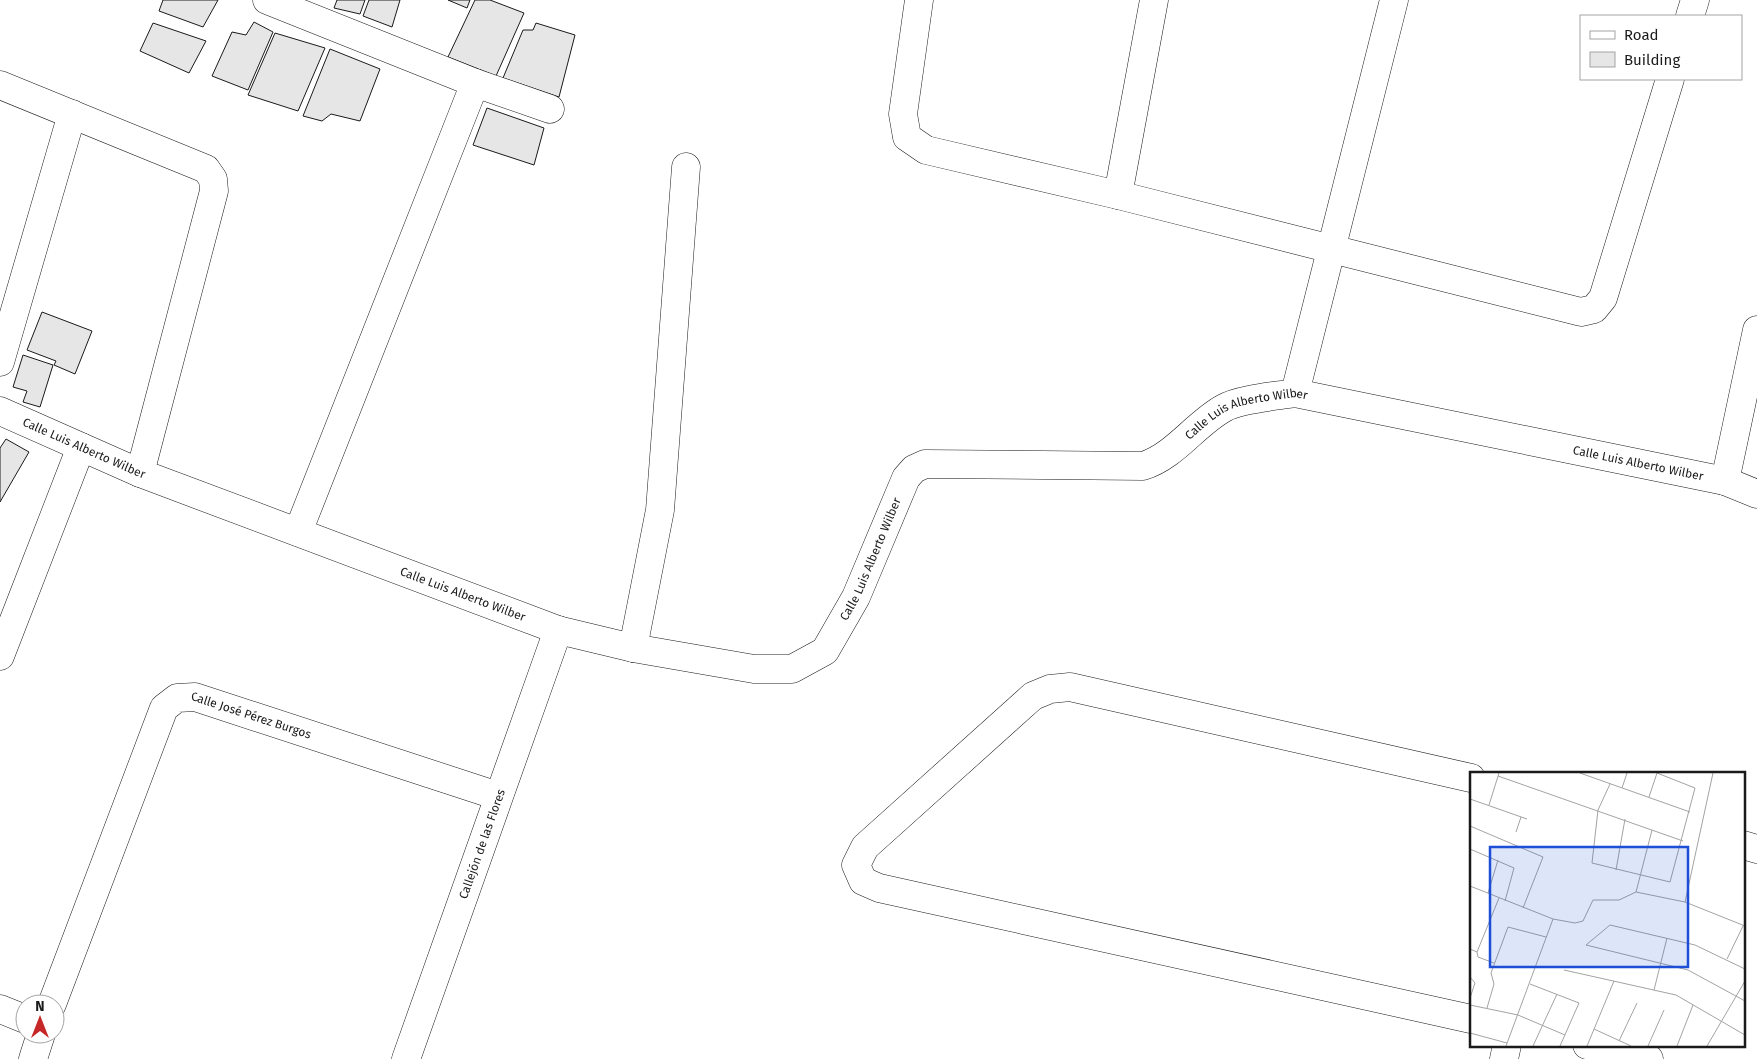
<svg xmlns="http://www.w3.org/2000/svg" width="1757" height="1059" font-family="'Fira Sans',sans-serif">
	<rect width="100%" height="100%" fill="#fff"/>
	<g fill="#e6e6e6" stroke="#1a1a1a">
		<polygon points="163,0 218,0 203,27 159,11"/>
		<polygon points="337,0 365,0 360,14 334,8"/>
		<polygon points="369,0 400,0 392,27 363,16"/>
		<polygon points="448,0 470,0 467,8"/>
		<polygon points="475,0 490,0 524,13 496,76 448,57"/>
		<polygon points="254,22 273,32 248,90 212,76 232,32 246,35"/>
		<polygon points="153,23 206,41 189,73 140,51"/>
		<polygon points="536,23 575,35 559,97 503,78 523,30 533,30"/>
		<polygon points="275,33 325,48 298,111 248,95"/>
		<polygon points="330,49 380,69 360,121 331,114 322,121 303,116"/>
		<polygon points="487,108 544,128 534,165 473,145"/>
		<polygon points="42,312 92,331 75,374 54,365 56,361 27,350"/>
		<polygon points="23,355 53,365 40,407 23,402 27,391 13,387"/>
		<polygon points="6,439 29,452 0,502 0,448"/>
	</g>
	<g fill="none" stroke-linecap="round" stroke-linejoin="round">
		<defs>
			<g id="minor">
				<polyline points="267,0 475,83 298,532"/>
				<polyline points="919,0 903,114 907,137 926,150 1118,195 1581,312 1594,309 1603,298 1670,79"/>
				<polyline points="1690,16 1695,0"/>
				<polyline points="475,83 550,109"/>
				<polyline points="0,85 206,169 213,179 214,191 140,473"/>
				<polyline points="1118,195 1154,0"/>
				<polyline points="0,362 72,114"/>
				<polyline points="1295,393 1394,0"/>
				<path id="s1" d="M0,411L140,473L558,630L633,648L754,669H792L825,651L856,597L906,478L914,469L925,464L1143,466C1175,456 1195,424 1224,408C1239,399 1277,396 1295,393L1725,481L1757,494"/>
				<polyline points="1725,481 1757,330"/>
				<polyline points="633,648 660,510 686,167"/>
				<polyline points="0,656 81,447"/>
				<polyline points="1471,778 1070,687 1050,689 1033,696 865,847 856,865 863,881 879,888 1471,1019"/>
				<polyline points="1743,845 1757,849"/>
				<path id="s2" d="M52,1004L164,708L177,698L195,697L498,796"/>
				<polyline points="0,1009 25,1019"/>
				<polyline points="1587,1045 1649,1059"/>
				<polyline points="33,1059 41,1034"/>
				<path id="s3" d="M406,1059L558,630"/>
				<polyline points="1504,1059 1507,1045"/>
			</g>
		</defs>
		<use href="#minor" stroke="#1a1a1a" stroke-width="29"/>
		<use href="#minor" stroke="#fff" stroke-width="28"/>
	</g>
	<g text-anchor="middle" stroke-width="4" stroke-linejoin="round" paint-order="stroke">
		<g font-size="12" fill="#1a1a1a" stroke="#fff">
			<text dy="4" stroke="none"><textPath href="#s1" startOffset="1428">Calle Luis Alberto Wilber</textPath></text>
			<text dy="4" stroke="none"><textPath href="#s1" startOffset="92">Calle Luis Alberto Wilber</textPath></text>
			<text dy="4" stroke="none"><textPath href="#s1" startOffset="1832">Calle Luis Alberto Wilber</textPath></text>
			<text dy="4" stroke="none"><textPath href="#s1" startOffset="978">Calle Luis Alberto Wilber</textPath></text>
			<text dy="4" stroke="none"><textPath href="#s1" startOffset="498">Calle Luis Alberto Wilber</textPath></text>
			<text dy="4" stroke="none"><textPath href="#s2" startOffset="410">Calle José Pérez Burgos</textPath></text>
			<text dy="4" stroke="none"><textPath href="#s3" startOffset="228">Callejón de las Flores</textPath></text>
		</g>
	</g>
	<g transform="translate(1470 772)">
		<rect width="275" height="275" fill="#fff"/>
		<path fill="none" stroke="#a3a3a3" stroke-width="1" d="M110,1L220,40M28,4L213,69M140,12L128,38L122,91L200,110L225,16L187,1L179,25M152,16L157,1M0,27L57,47M19,33L29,1M0,54L73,85L53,136M46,60L51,45M0,77L44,96L35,129M146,98L155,47M0,114L83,147L105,151L113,149L123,128H149L166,120L215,130L275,154M166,120L182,58M18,121L28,88M215,130L243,1M0,177L7,180L8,185L24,191M7,180L29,126M257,187L273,154M275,197L225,173L140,153L116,173L218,198L275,229M94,198L206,223L275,263M0,205L5,211L0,226M60,212L109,231L90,274M184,218L197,166M0,233L48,243L95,263M17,236L24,212L21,201L38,155L76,165M124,257L161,274M0,261L37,271M149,269L167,231M36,274L83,147M63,274L87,222M117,274L144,209M178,274L194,238M207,274L223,233M237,274L275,209"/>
		<path fill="#1d4ed8" fill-opacity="0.15" stroke="#1d4ed8" stroke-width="2.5" d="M20,75H218V195H20Z"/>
		<rect width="275" height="275" fill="none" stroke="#1a1a1a" stroke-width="2.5"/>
	</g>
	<rect x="1580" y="15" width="162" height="65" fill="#ffffff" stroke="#a3a3a3"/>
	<rect x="1590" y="31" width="25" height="8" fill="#ffffff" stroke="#a3a3a3"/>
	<text x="1624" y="40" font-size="15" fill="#1a1a1a">Road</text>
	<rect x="1590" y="52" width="25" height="15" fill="#e6e6e6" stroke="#a3a3a3"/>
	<text x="1624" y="65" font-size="15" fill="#1a1a1a">Building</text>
	<g transform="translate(40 1019)"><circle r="24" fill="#ffffff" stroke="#a3a3a3"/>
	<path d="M0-4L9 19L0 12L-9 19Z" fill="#c62828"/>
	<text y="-8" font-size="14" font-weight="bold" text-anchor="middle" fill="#1a1a1a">N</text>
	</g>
</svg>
